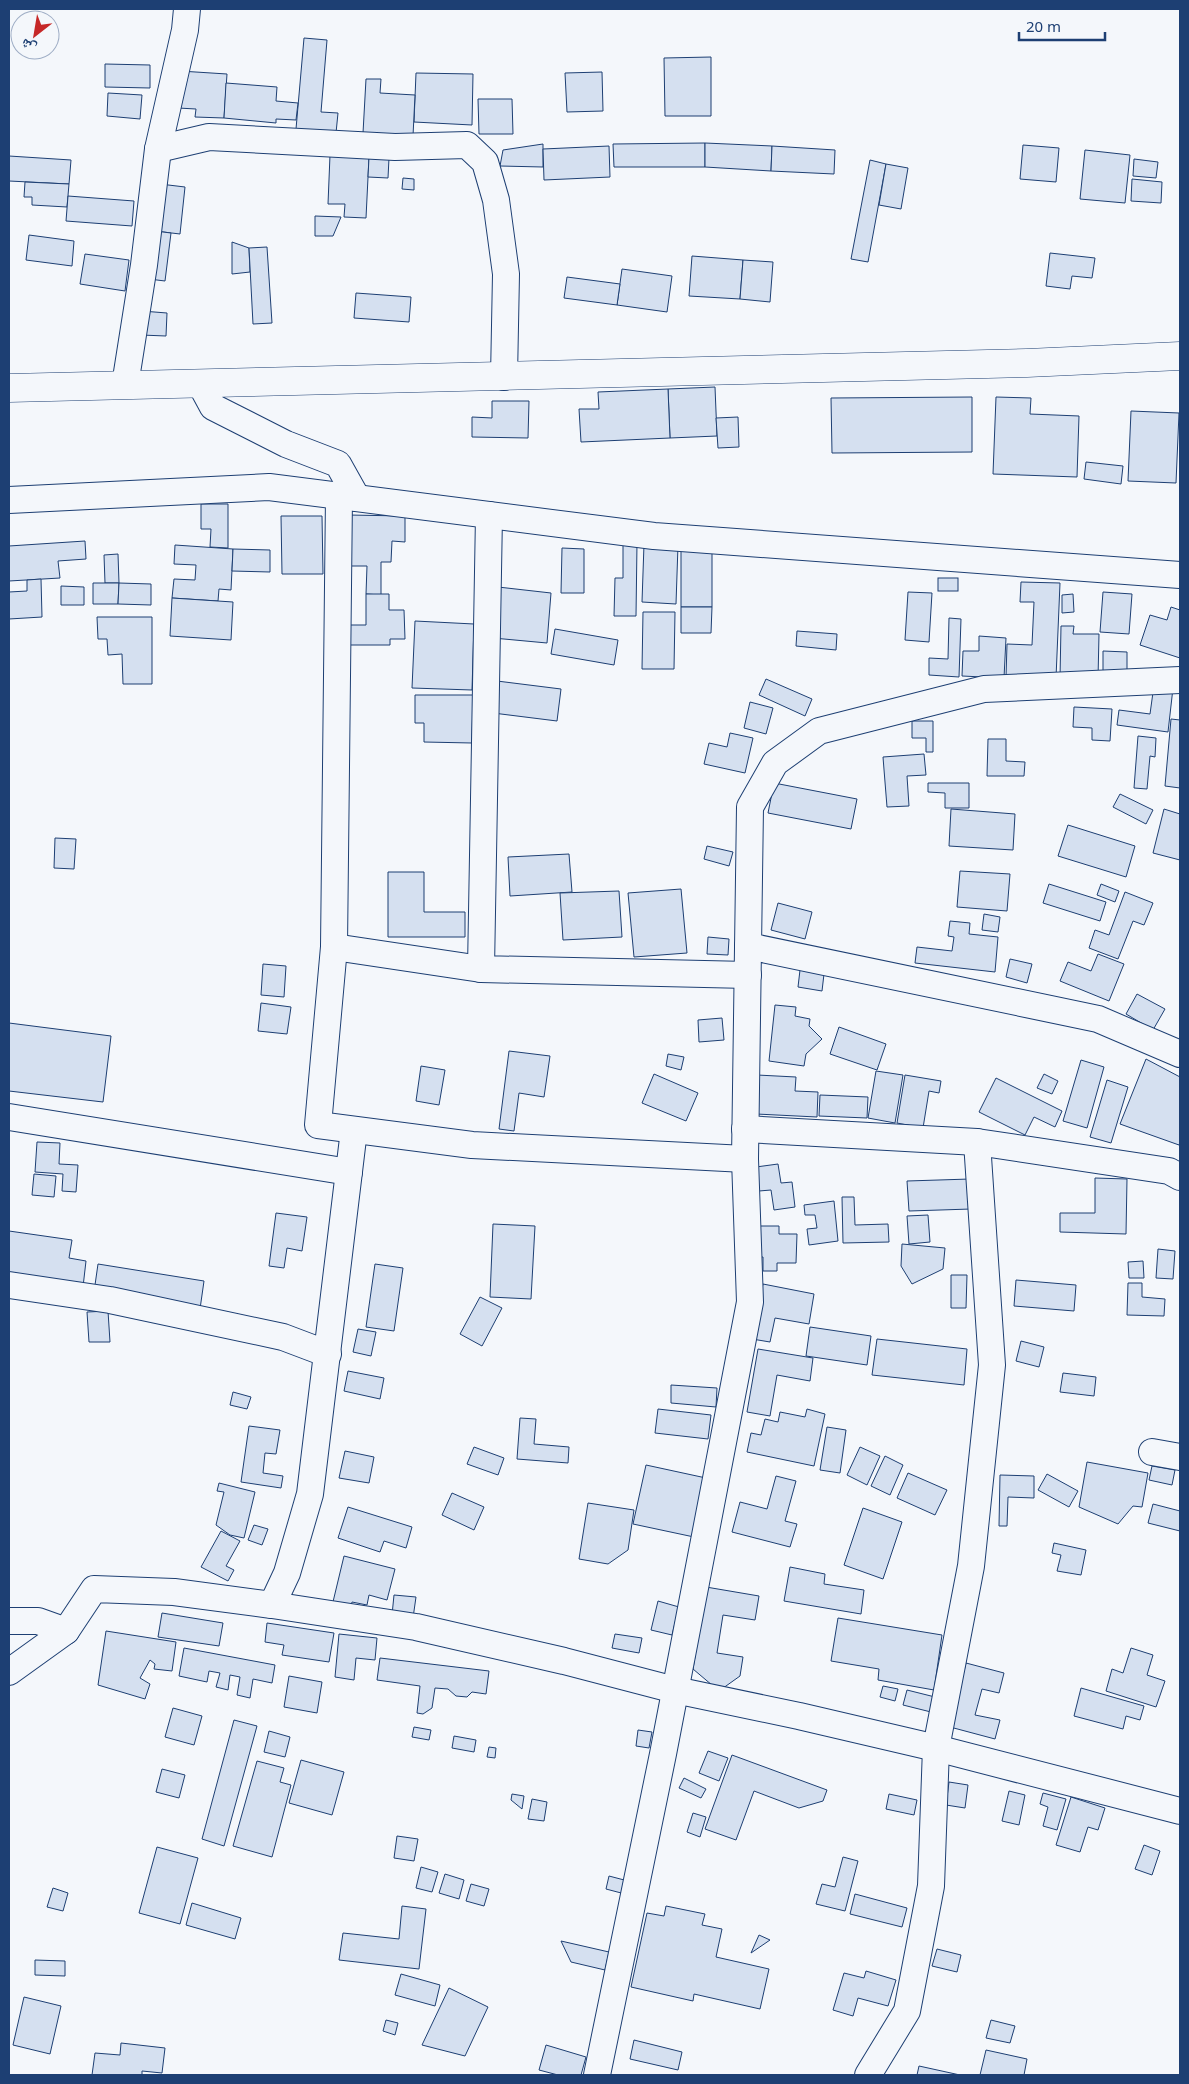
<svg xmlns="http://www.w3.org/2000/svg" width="1189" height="2084" font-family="'Noto Sans','Noto Naskh Arabic',sans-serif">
	<rect width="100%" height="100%" fill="#f4f7fb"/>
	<g fill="#d5e0f0" stroke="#1d3f73">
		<polygon points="304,38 327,40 321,112 338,113 336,133 296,129"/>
		<polygon points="711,57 711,116 665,116 664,58"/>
		<polygon points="105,64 150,65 150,88 105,87"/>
		<polygon points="180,71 227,74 224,118 195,117 196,109 178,108"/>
		<polygon points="602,72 603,111 567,112 565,73"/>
		<polygon points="416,73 473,74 472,125 414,122"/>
		<polygon points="366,79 381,79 380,93 415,95 413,136 363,133"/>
		<polygon points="226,83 277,87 276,101 298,103 296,120 276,119 276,123 224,118"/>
		<polygon points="108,93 142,95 140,119 107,116"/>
		<polygon points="478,99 512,99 513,134 479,134"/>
		<polygon points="705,143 705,167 614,167 613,144"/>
		<polygon points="705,143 772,146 771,171 705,167"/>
		<polygon points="543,144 543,167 500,166 503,150"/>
		<polygon points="1023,145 1059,148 1056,182 1020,179"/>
		<polygon points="609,146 610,177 544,180 543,149"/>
		<polygon points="772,146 835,150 834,174 771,171"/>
		<polygon points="1085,150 1130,155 1125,203 1080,199"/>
		<polygon points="330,155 369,157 366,218 344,217 345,204 328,204"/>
		<polygon points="9,156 71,160 69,184 9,181"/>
		<polygon points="369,157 389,158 388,178 368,177"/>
		<polygon points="1134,159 1158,162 1156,178 1133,176"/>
		<polygon points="870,160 886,164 868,262 851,259"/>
		<polygon points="886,164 908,168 901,209 879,205"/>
		<polygon points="403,178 414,179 414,190 402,189"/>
		<polygon points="1132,179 1162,182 1161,203 1131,201"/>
		<polygon points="25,182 69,184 67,207 32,205 32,197 24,197"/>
		<polygon points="160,184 185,187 180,234 155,231"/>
		<polygon points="68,196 134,201 132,226 66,221"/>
		<polygon points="315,216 341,217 333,236 315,236"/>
		<polygon points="155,231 171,233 165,281 149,279"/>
		<polygon points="29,235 74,241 72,266 26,260"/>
		<polygon points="232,242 249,248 250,272 232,274"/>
		<polygon points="267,247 272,323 253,324 249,248"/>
		<polygon points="1050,253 1095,258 1092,278 1072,276 1070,289 1046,286"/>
		<polygon points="85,254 129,260 125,291 80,284"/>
		<polygon points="692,256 743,260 740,299 689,296"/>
		<polygon points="743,260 773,262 770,302 740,299"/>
		<polygon points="622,269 672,276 667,312 617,305"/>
		<polygon points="567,277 620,284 617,305 564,298"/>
		<polygon points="356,293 411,297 409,322 354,318"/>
		<polygon points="142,311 167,313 166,336 141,335"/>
		<polygon points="715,387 717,436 670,438 668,389"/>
		<polygon points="668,389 670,438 581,442 579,409 599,409 598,392"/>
		<polygon points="972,397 972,452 832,453 831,398"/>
		<polygon points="996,397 1031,398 1030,414 1079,416 1077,477 993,474"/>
		<polygon points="492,401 529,401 528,438 472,437 472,417 492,418"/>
		<polygon points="1131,411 1179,413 1176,483 1128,481"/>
		<polygon points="738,417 739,447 718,448 716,418"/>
		<polygon points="1086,462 1123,466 1121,484 1084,479"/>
		<polygon points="201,504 228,504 228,548 210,547 211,529 201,529"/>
		<polygon points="348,515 405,516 405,542 392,541 391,562 381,562 381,595 366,594 367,566 348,566"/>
		<polygon points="281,516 322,516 323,574 282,574"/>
		<polygon points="85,541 86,559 58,561 60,578 9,581 9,546"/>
		<polygon points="623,543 637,543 636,616 614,616 615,578 623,578"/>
		<polygon points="644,544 678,545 676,604 642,602"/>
		<polygon points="175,545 233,549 231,590 219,589 218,601 172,598 174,579 195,580 196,565 174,564"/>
		<polygon points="562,548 584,549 584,593 561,593"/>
		<polygon points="681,548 712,549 712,607 681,607"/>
		<polygon points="233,549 270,550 270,572 232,571"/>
		<polygon points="118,554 119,583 105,583 104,555"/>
		<rect x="938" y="578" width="20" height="13"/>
		<polygon points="41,579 42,617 9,619 9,592 27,591 27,580"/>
		<polygon points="1021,582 1060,583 1056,678 1006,677 1007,644 1032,645 1034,602 1020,602"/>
		<polygon points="93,583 119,583 118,604 93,604"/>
		<polygon points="119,583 151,584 151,605 118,604"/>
		<polygon points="61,586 84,587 84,605 61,605"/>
		<polygon points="498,587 551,593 547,643 493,638"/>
		<polygon points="908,592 932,593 929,642 905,640"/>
		<polygon points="1103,592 1132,594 1129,634 1100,632"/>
		<polygon points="366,594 389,594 389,610 404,610 405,639 390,639 390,645 350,645 349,625 366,625"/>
		<polygon points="1073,594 1074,612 1062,613 1062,595"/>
		<polygon points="172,598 233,602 231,640 170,636"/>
		<polygon points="681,607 712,607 711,633 681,633"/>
		<polygon points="1171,607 1180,610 1180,658 1140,645 1150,615 1167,620"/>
		<polygon points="643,612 675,612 674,669 642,669"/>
		<polygon points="97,617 152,617 152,684 123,684 122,654 108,655 107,639 98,639"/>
		<polygon points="949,618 961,619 959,677 929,675 929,658 948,659"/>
		<polygon points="415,621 474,624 472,690 412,688"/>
		<polygon points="1061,626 1074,626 1073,634 1099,634 1098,679 1060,678"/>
		<polygon points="555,629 618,640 614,665 551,654"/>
		<polygon points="797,631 837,634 836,650 796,646"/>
		<polygon points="979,636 1006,638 1004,678 962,676 963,651 979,651"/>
		<polygon points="1103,651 1127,652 1127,674 1103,674"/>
		<polygon points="766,679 812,699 805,716 759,695"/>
		<polygon points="497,681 561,689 557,721 493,713"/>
		<polygon points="1154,685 1173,688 1168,732 1117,725 1119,710 1150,714"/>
		<polygon points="415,695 473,695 472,743 424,742 424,723 415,723"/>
		<polygon points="750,702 773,708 766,734 744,728"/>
		<polygon points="1074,707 1112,709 1110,741 1092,740 1092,728 1073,727"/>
		<polygon points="1171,719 1180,720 1180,788 1165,786"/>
		<polygon points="912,721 933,721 933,752 926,752 926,738 912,738"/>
		<polygon points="730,733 753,738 745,773 704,764 709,743 727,747"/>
		<polygon points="1138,736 1156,738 1155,757 1150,756 1147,789 1134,788"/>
		<polygon points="988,739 1006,739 1006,761 1025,762 1024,776 987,776"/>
		<polygon points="924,754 926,775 907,776 909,806 887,807 883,757"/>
		<polygon points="774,783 857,799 851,829 768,813"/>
		<polygon points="928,783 969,783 969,808 945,808 945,793 928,792"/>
		<polygon points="1120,794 1153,810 1146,824 1113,807"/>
		<polygon points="951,809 1015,814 1013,850 949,846"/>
		<polygon points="1164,809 1180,814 1180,860 1153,853"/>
		<polygon points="1068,825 1135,846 1126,877 1058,856"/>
		<polygon points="55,838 76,839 74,869 54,868"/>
		<polygon points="707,846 733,852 729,866 704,859"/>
		<polygon points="569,854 572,892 510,896 508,857"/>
		<polygon points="960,871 1010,874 1007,911 957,907"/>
		<polygon points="388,872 424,872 424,912 465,912 465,937 388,937"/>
		<polygon points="1049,884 1106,902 1100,921 1043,903"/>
		<polygon points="1101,884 1119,891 1115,902 1097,895"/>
		<polygon points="681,889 687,953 634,957 628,893"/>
		<polygon points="619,891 622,937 563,940 560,893"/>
		<polygon points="1125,892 1153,903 1144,925 1133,921 1118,959 1089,948 1095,930 1109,935"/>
		<polygon points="778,903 812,912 805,939 771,930"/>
		<polygon points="984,914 1000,917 998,932 982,930"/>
		<polygon points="950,921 970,923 969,934 998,937 995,972 915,963 917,947 952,951 954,937 948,936"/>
		<polygon points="708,937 729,939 728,955 707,954"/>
		<polygon points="1098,954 1124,964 1109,1001 1060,981 1068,962 1091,971"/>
		<polygon points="1010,959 1032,964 1027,983 1006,977"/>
		<polygon points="263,964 286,966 284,997 261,995"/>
		<polygon points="800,970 824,974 822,991 798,987"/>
		<polygon points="1137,994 1165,1009 1153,1030 1126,1014"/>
		<polygon points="261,1003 291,1007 287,1034 258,1031"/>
		<polygon points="775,1005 796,1007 795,1016 810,1019 809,1026 822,1039 806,1054 804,1066 769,1061"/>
		<polygon points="722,1018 724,1040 699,1042 698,1020"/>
		<polygon points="9,1023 111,1036 103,1102 9,1091"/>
		<polygon points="839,1027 886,1044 877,1070 830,1054"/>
		<polygon points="509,1051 550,1056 544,1097 519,1093 514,1131 499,1129"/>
		<polygon points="668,1054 684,1057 681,1070 666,1066"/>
		<polygon points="1146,1059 1180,1077 1180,1142 1179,1145 1120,1124"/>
		<polygon points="1081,1060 1104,1067 1087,1128 1063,1121"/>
		<polygon points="421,1066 445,1070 439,1105 416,1101"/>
		<polygon points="876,1071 903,1075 895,1123 868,1118"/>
		<polygon points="654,1074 698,1093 686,1121 642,1103"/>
		<polygon points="1044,1074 1058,1081 1052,1094 1037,1088"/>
		<polygon points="757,1075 796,1077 795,1091 818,1092 817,1117 756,1114"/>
		<polygon points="905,1075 941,1081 939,1093 929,1091 923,1128 897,1123"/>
		<polygon points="996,1078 1062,1111 1055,1127 1034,1117 1025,1135 979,1112"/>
		<polygon points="1107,1080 1128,1087 1111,1143 1090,1137"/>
		<polygon points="820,1095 868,1097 867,1118 819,1116"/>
		<polygon points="37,1142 60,1143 59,1164 78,1165 76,1192 62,1191 63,1174 35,1172"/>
		<polygon points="778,1164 781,1183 792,1182 795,1207 774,1210 771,1190 759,1191 756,1167"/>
		<polygon points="34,1174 56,1176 54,1197 32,1195"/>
		<polygon points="1095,1178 1127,1179 1126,1234 1060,1232 1060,1213 1095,1213"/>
		<polygon points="970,1179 971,1209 909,1211 907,1181"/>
		<polygon points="842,1197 854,1197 855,1225 888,1224 889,1242 843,1243"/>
		<polygon points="834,1201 838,1241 809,1245 807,1229 817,1228 815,1215 805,1215 804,1205"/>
		<polygon points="276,1213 307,1217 302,1251 287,1248 284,1268 269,1266"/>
		<polygon points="928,1215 930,1242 909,1244 907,1216"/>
		<polygon points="493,1224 535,1226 531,1299 490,1297"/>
		<polygon points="757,1226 779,1226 779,1234 797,1234 796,1263 777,1263 777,1271 763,1271 763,1257 757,1257"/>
		<polygon points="9,1231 72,1240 69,1258 86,1261 83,1287 9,1276"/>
		<polygon points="902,1244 945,1248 943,1269 912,1284 901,1266"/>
		<polygon points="1158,1249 1175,1251 1173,1279 1156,1278"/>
		<polygon points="1143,1261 1144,1278 1129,1278 1128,1262"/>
		<polygon points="98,1264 204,1281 200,1309 94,1292"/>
		<polygon points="375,1264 403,1268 394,1331 366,1327"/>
		<polygon points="951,1275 967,1275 966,1308 951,1308"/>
		<polygon points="1016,1280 1076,1285 1074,1311 1014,1306"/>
		<polygon points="1128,1283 1142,1283 1142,1297 1165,1299 1164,1316 1127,1315"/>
		<polygon points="763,1284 814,1294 809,1324 775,1318 770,1342 752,1339"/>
		<polygon points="480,1297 502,1308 482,1346 460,1334"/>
		<polygon points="108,1311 110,1342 89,1342 87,1312"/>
		<polygon points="810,1327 871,1336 867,1365 806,1356"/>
		<polygon points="358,1329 376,1332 371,1356 353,1352"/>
		<polygon points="877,1339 967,1349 964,1385 872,1375"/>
		<polygon points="1021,1341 1044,1347 1039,1367 1016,1361"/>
		<polygon points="758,1349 813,1358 810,1381 777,1375 770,1416 747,1412"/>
		<polygon points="348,1371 384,1378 380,1399 344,1391"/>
		<polygon points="1063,1373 1096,1377 1094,1396 1060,1392"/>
		<polygon points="671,1385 717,1388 716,1407 671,1403"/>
		<polygon points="233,1392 251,1397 247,1409 230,1405"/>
		<polygon points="658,1409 711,1415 708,1439 655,1433"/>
		<polygon points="807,1409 825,1414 814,1466 747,1452 751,1433 761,1435 765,1419 778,1422 780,1412 805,1417"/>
		<polygon points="520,1418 536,1419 534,1444 569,1447 568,1463 517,1459"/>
		<polygon points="249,1426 280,1430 276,1454 265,1453 263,1473 283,1476 281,1488 241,1482"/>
		<polygon points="827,1427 846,1430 840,1473 820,1470"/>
		<polygon points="474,1447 504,1458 498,1475 467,1464"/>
		<polygon points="860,1447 880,1456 867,1485 847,1475"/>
		<polygon points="345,1451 374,1457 369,1483 339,1478"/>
		<polygon points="885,1456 903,1465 890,1495 871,1486"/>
		<polygon points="1087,1462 1148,1473 1142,1507 1133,1506 1118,1524 1079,1507"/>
		<polygon points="646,1465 706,1478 694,1537 633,1524"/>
		<polygon points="1152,1466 1175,1470 1172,1485 1149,1480"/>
		<polygon points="908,1473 947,1490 935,1515 897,1498"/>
		<polygon points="1047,1474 1078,1491 1069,1507 1038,1490"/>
		<polygon points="1000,1475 1034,1476 1034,1498 1008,1497 1007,1526 999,1526"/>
		<polygon points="776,1476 796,1481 785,1521 797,1524 790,1547 732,1532 740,1502 767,1509"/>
		<polygon points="219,1483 255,1492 244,1538 230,1535 216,1525 224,1492 217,1491"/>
		<polygon points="452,1493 484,1507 474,1530 442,1515"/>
		<polygon points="588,1503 634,1510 628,1550 608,1564 579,1559"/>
		<polygon points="1153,1504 1180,1511 1180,1531 1148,1523"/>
		<polygon points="348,1507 412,1527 406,1548 384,1541 380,1552 338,1538"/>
		<polygon points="863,1508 902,1522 883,1579 844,1565"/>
		<polygon points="254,1525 268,1529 262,1545 248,1540"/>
		<polygon points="221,1531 240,1541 226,1566 234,1570 228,1581 201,1567"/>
		<polygon points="1054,1543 1086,1550 1081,1575 1057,1571 1061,1555 1052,1553"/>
		<polygon points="344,1556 395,1569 387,1600 369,1595 367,1605 352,1602 350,1610 332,1606"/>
		<polygon points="790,1567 825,1574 824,1584 864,1590 861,1614 784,1601"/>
		<polygon points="706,1587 759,1596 755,1620 723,1615 717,1653 743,1657 740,1676 719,1691 693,1669"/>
		<polygon points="394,1595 416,1597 413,1618 392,1615"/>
		<polygon points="658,1601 679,1607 672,1635 651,1630"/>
		<polygon points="162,1613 223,1623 219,1646 158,1637"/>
		<polygon points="838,1618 942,1635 934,1690 878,1680 879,1669 831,1661"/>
		<polygon points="267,1623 334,1633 329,1662 282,1655 284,1645 265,1642"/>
		<polygon points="106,1631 176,1642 172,1671 154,1669 155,1664 150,1660 140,1678 150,1684 145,1699 98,1685"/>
		<polygon points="339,1634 377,1638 375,1660 356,1658 354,1680 335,1677"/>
		<polygon points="615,1634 642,1638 639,1653 612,1648"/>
		<polygon points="184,1648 275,1665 272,1683 253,1679 250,1698 237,1695 240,1677 230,1675 228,1690 216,1687 220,1673 209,1671 207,1682 179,1676"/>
		<polygon points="1131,1648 1153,1655 1147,1675 1165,1681 1156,1707 1106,1691 1112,1669 1123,1673"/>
		<polygon points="380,1658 489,1671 486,1694 472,1692 467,1697 456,1696 448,1689 435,1688 432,1708 423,1714 417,1713 420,1686 377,1680"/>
		<polygon points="966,1663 1004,1673 999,1693 982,1689 975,1715 1000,1720 995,1739 950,1727"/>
		<polygon points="289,1676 322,1682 317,1713 284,1707"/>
		<polygon points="883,1686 898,1689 895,1701 880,1697"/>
		<polygon points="1081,1688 1144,1706 1140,1720 1126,1716 1123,1729 1074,1716"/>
		<polygon points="907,1690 935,1697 931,1712 903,1705"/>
		<polygon points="173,1708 202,1716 194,1745 165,1737"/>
		<polygon points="234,1720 257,1726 224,1846 202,1839"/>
		<polygon points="414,1727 431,1730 429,1740 412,1737"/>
		<polygon points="638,1730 652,1732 649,1748 636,1746"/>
		<polygon points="269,1731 290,1737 285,1757 264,1752"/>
		<polygon points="454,1736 476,1740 474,1752 452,1748"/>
		<polygon points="489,1747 496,1748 495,1758 487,1757"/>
		<polygon points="708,1751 728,1758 719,1781 699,1773"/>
		<polygon points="732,1755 827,1790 823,1801 799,1808 754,1791 736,1840 705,1829"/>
		<polygon points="301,1760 344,1772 332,1815 289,1803"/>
		<polygon points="257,1761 284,1768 280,1782 291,1785 272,1857 233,1846"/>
		<polygon points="162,1769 185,1775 179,1798 156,1792"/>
		<polygon points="684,1778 706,1789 701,1798 679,1788"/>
		<polygon points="949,1782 968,1785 965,1808 946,1805"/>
		<polygon points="1009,1791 1025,1795 1019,1825 1002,1821"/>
		<polygon points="1043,1793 1066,1799 1057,1830 1043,1826 1048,1807 1040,1804"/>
		<polygon points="512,1794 524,1796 522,1809 511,1800"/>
		<polygon points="889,1794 917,1800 914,1815 886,1809"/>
		<polygon points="1071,1797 1105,1808 1098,1830 1088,1827 1080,1852 1056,1845"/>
		<polygon points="532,1799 547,1802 544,1821 528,1819"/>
		<polygon points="693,1813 706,1817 700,1837 687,1832"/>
		<polygon points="397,1836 418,1839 414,1861 394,1858"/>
		<polygon points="1144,1845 1160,1851 1152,1875 1135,1869"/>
		<polygon points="157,1847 198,1858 180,1924 139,1913"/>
		<polygon points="843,1857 858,1861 845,1911 816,1904 822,1884 835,1887"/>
		<polygon points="421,1867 438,1872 432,1892 416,1888"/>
		<polygon points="445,1874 464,1880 459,1899 439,1893"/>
		<polygon points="609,1876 628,1881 625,1894 606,1889"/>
		<polygon points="471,1884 489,1889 484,1906 466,1901"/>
		<polygon points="53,1888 68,1893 63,1911 47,1907"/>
		<polygon points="855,1894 907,1908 902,1927 850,1914"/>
		<polygon points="192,1903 241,1918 235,1939 186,1925"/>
		<polygon points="402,1906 426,1909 419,1969 339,1960 343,1933 399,1939"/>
		<polygon points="666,1906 705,1914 702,1925 722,1929 716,1957 769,1969 760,2009 694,1994 693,2001 631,1987 647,1913 664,1916"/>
		<polygon points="759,1935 770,1940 751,1953"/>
		<polygon points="561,1941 609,1952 605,1970 571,1962"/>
		<polygon points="937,1949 961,1955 957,1972 932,1966"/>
		<polygon points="35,1960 65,1961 65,1976 35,1975"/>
		<polygon points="866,1971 896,1980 888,2006 858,1998 853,2016 833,2010 844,1973 864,1978"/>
		<polygon points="401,1974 440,1985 435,2006 395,1995"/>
		<polygon points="449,1988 488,2007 465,2056 422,2045"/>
		<polygon points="24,1997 61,2006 50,2054 13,2045"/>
		<polygon points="386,2020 398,2023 395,2035 383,2031"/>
		<polygon points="991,2020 1015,2026 1010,2043 986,2038"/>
		<polygon points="634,2040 682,2052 678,2070 630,2059"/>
		<polygon points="121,2043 165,2048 162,2073 142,2071 142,2075 92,2075 95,2053 120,2055"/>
		<polygon points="546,2045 586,2057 581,2075 558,2075 539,2070"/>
		<polygon points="986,2050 1027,2059 1024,2075 980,2075"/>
		<polygon points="919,2066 960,2075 917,2075"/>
	</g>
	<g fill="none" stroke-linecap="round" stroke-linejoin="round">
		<defs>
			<g id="minor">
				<polyline points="158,149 209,137 395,147 467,145 485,162 496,200 506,274 504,377"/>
				<polyline points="200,383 213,407 286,444 338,464 357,498"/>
				<polyline points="125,385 144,265 158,149 185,30 187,9"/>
				<polyline points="339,496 334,947 318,1125 472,1145 745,1159"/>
				<polyline points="9,500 269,487 654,536 1180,575"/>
				<polyline points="489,515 481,969 748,975"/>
				<polyline points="748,946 1098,1019 1180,1054"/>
				<polyline points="334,947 481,969"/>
				<polyline points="9,1117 349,1172"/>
				<polyline points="745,1129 977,1142 1169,1171 1180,1177"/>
				<polyline points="9,1285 110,1300 283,1337 328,1354"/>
				<polyline points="1152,1452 1180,1457"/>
				<polyline points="272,1605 416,1627 564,1661 675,1690 799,1716 936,1748 1180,1811"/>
				<polyline points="9,1621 38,1621 66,1631"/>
				<polyline points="9,1672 66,1631 94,1589 174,1592 272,1605 287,1573 310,1494 354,1130"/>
				<polyline points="597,2075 663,1754 750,1302 745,1159 750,807 775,763 819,731 984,689 1180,680"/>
				<polyline points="868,2075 907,2011 931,1886 936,1748 971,1566 992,1365 977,1142"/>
			</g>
			<polyline id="secondary" points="9,388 1027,363 1180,356"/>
		</defs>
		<use href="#minor" stroke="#1d3f73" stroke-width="28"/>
		<use href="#secondary" stroke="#1d3f73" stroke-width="29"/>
		<use href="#minor" stroke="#f4f7fb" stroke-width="26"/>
		<use href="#secondary" stroke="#f4f7fb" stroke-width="28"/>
	</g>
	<rect width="1189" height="2084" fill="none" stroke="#1d3f73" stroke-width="20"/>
	<g transform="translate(35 35) rotate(211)"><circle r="24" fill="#f4f7fb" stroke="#9eadc5"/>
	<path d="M0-4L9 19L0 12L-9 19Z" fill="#c62828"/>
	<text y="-8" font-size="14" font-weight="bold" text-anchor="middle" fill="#1d3f73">ش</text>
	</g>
	<path d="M1019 32v8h86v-8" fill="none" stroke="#1d3f73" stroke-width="2.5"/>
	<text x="1026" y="32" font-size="15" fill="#1d3f73" stroke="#f4f7fb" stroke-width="4" paint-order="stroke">20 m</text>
</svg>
